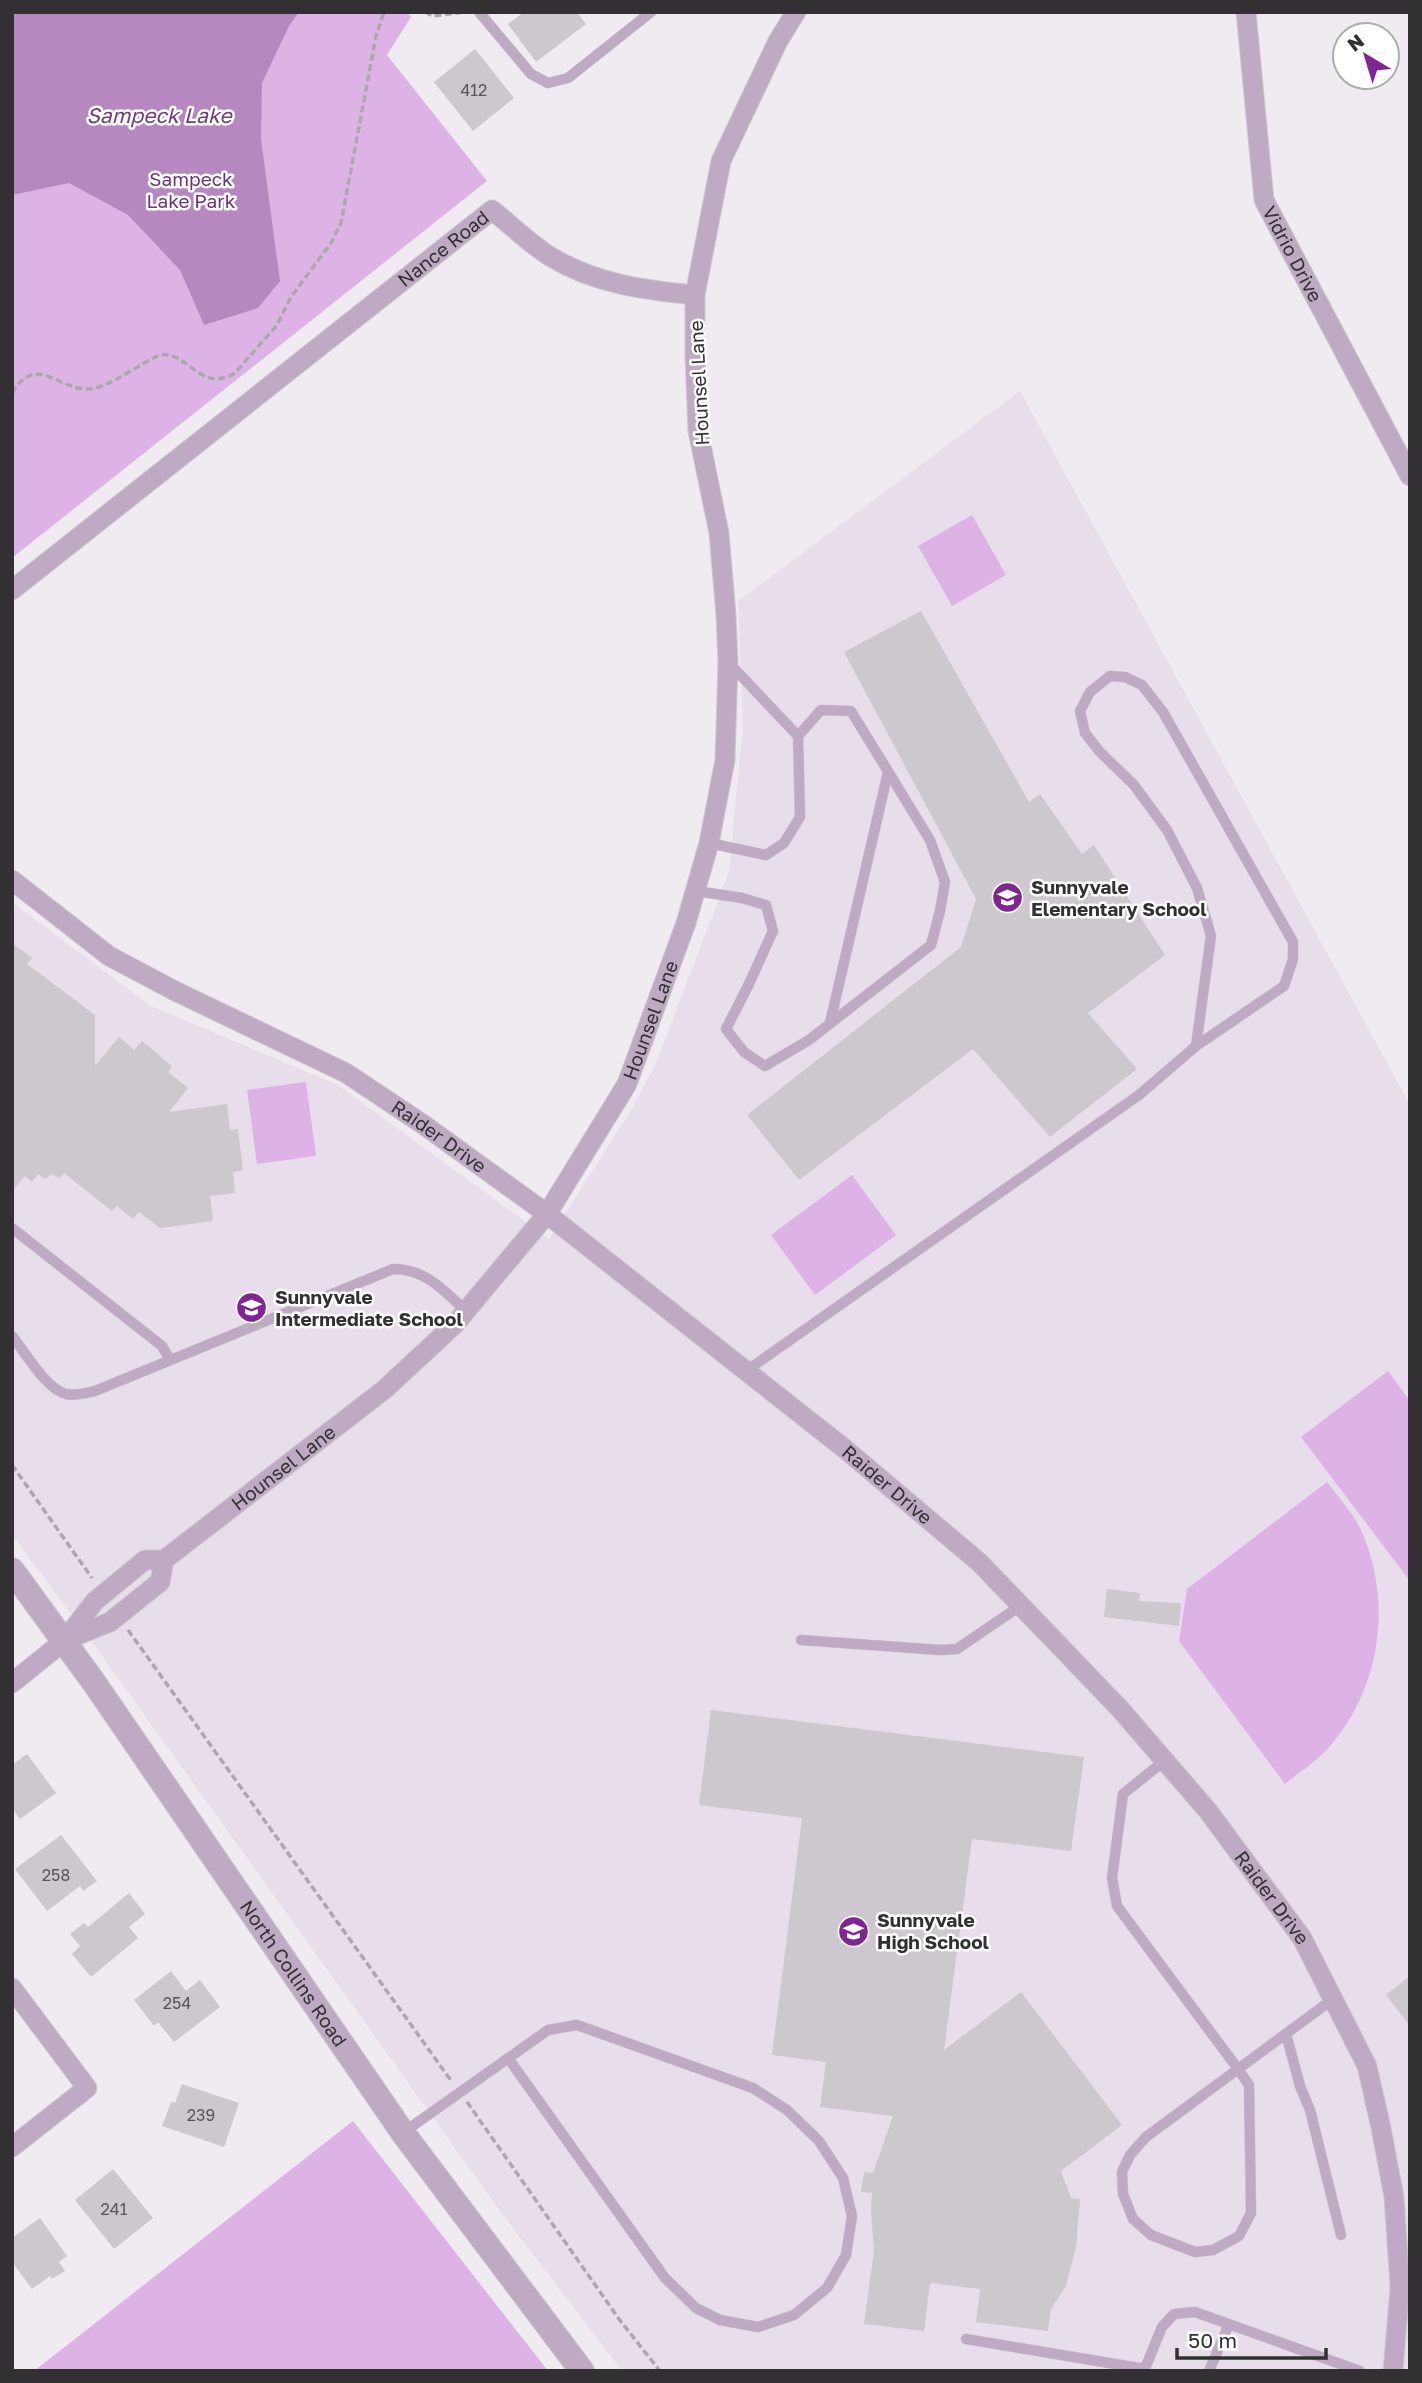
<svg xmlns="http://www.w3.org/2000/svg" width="1422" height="2383" font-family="'Golos Text',sans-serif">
	<rect width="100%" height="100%" fill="#f0ebf1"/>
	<polygon fill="#e8ddea" points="1020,391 1410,1105 1410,2371 622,2371 503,2215 95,1646 12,1535 12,902 151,1006 338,1085 549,1239 633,1107 656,1063 729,872 743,727 738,601"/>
	<g fill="#ddb3e6">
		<polygon points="12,12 407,12 411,17 387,55 487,181 12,558"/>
		<polygon points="972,515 1006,575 952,606 918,546"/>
		<polygon points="306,1082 316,1156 257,1164 247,1090"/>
		<polygon points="852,1175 896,1235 815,1295 771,1235"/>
		<polygon points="1388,1371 1410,1401 1410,1581 1301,1437"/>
		<path d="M1327,1482C1338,1497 1353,1513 1361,1530C1393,1601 1381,1687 1330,1746C1318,1761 1299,1772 1285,1784L1179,1641L1187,1589Z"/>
		<polygon points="353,2121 548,2371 34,2371"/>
	</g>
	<polygon fill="#b688c0" points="12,12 299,12 289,26 262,83 261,139 280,281 258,308 204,325 180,270 128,215 69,183 12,195"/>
	<g fill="#cdc7ce">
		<polygon points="524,12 577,12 586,24 536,62 508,24"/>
		<polygon points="475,49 514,98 473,131 434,82"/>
		<polygon points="921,611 1029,802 1040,794 1082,854 1094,845 1165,955 1088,1013 1137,1069 1050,1137 973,1049 799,1180 747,1115 961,947 976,899 844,652"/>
		<polygon points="12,943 32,958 27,964 95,1015 95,1066 119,1037 134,1050 142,1041 172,1066 168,1072 188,1088 169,1112 227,1104 230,1130 238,1129 243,1170 233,1172 235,1193 210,1196 213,1221 160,1228 139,1212 133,1219 117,1206 112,1211 64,1173 60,1178 52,1174 45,1179 38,1174 32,1182 25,1176 12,1191"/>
		<polygon points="1107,1589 1140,1593 1139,1601 1181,1603 1179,1626 1104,1617"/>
		<polygon points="711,1710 1084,1757 1071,1851 972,1839 944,2050 1021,1992 1122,2125 1061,2171 1071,2198 1080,2199 1076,2247 1066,2286 1051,2309 1048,2331 976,2322 980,2289 930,2283 924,2331 864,2324 874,2250 871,2213 872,2193 861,2192 864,2172 873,2173 893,2116 820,2107 826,2062 772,2055 802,1818 699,1805"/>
		<polygon points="27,1754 56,1793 20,1819 12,1808 12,1765"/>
		<polygon points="61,1835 97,1881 83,1891 80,1886 47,1911 15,1869"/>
		<polygon points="129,1893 145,1914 129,1927 138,1938 91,1977 72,1954 80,1946 70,1934 84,1923 88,1927"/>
		<polygon points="171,1971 186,1991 200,1980 220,2007 174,2042 158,2022 154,2026 134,2000"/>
		<polygon points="1410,1976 1410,2026 1386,1995"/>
		<polygon points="182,2084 239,2103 224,2147 162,2126 171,2102 175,2103"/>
		<polygon points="113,2169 153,2218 114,2249 75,2200"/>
		<polygon points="40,2218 67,2256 59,2262 65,2271 52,2279 50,2276 32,2289 12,2262 12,2238"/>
	</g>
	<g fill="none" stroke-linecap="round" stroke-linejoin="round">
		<defs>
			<g id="service">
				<polyline points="479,12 531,74 548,83 568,78 651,12"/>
				<polyline points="729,663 798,736"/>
				<polyline points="696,891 742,898 766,905 773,931 748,986 726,1029 744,1052 765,1066 809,1040 931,945 940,911 945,882 930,840 851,711 821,710 798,736 800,817 784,843 766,855 709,843"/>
				<polyline points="830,1023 888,772"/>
				<polyline points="12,1228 162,1346 170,1360"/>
				<path d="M12,1336C25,1352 46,1389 66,1394C76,1396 86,1393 95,1391L393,1269C426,1269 443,1290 466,1311"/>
				<polyline points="746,1371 1139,1095 1196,1046 1211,936 1197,888 1167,830 1134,785 1100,752 1085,733 1080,711 1090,692 1110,676 1125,677 1142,685 1163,712 1293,942 1293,959 1284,986 1196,1046"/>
				<polyline points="801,1640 940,1650 957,1649 1020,1606"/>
				<polyline points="1164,1761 1123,1794 1112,1878 1117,1906 1238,2069 1249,2085 1251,2213 1239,2236 1213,2250 1195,2252 1151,2235 1133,2219 1123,2194 1122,2172 1130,2155 1146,2137 1333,1999"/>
				<polyline points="1286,2034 1300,2086 1310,2110 1341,2235"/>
				<polyline points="404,2132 548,2030 577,2025 753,2088 787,2110 819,2141 843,2178 852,2216 846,2255 827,2288 794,2315 758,2327 720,2320 696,2308 665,2278 508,2058"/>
				<polyline points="966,2339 1145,2369"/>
				<polyline points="1144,2371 1162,2327 1174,2314 1195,2312 1360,2371"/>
				<polyline points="1209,2371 1229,2324"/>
			</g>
			<g id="minor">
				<path id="s1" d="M1246,12L1264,200L1410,476"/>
				<path id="s2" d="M12,590L492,210C511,225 530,244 551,257C596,284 644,290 695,295"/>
				<path id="s3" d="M12,880L109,956L175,991L346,1073L424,1125L547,1214L845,1449L980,1563L1121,1710L1208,1811L1302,1938L1367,2066L1381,2128L1394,2197L1400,2287L1393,2371"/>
				<polyline points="68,1639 110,1622 160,1582 164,1560"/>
				<path id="s4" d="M12,1683L64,1641L95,1601L145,1560H164L385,1389L455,1324L547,1214L627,1084L686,923L709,843L725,760L728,662L726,615L719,533L698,431L695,356V295L721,161L778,41L796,12"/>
				<polyline points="12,1988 87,2088 12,2147"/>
			</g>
			<g id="tertiary">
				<path id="s5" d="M12,1570L95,1684L403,2133L582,2371"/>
			</g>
		</defs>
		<use href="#service" stroke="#cec9cf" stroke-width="11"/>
		<use href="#minor" stroke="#cec9cf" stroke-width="21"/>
		<use href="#tertiary" stroke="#cec9cf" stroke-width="26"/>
		<g stroke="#aba7ac" stroke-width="3.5" stroke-dasharray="7 3.5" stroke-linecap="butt">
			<polyline points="425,12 433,16 465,12"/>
			<path d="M12,393C37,352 58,391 90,389C111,387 140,363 160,355C189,351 200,394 235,373L277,325L291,297L331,243L341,223L376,36L384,12"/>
			<polyline points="12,1465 92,1578"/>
			<polyline points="128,1630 452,2082"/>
			<polyline points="467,2102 619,2319 660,2371"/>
		</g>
		<use href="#service" stroke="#bfaac3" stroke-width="10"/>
		<use href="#minor" stroke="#bfaac3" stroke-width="19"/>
		<use href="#tertiary" stroke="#bfaac3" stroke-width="24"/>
	</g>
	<defs>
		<symbol id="school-disc" viewBox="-11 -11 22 22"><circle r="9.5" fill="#802592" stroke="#fff"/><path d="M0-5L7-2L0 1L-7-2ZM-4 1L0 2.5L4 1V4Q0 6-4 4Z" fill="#fff"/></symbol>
	</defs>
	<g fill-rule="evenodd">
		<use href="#school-disc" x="990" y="880" width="35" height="35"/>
		<use href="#school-disc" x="234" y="1290" width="35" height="35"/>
		<use href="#school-disc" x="836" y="1914" width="35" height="35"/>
	</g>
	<g text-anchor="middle" stroke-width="5" stroke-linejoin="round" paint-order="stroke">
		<g font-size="16" fill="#595659">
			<text x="474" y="96">412</text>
			<text x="56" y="1881">258</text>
			<text x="177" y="2009">254</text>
			<text x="201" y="2121">239</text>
			<text x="114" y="2215">241</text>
		</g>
		<g font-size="19" fill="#6c3478" stroke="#fff">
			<text x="191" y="186">Sampeck<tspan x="191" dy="22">Lake Park</tspan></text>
		</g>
		<g font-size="19" fill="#323032" stroke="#fff">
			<text dy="7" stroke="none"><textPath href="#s2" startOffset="550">Nance Road</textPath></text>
			<text dy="7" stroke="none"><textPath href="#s1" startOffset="250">Vidrio Drive</textPath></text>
			<text transform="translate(699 383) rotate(-93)" y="7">Hounsel Lane</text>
			<text dy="7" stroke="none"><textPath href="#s4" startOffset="940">Hounsel Lane</textPath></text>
			<text dy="7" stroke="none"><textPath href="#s3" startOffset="500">Raider Drive</textPath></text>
			<text dy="7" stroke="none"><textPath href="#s4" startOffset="352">Hounsel Lane</textPath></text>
			<text dy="7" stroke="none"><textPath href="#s3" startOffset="1068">Raider Drive</textPath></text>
			<text dy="7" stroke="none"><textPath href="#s3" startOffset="1634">Raider Drive</textPath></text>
			<text dy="7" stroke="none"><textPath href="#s5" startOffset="492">North Collins Road</textPath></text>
		</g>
		<g font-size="19" font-weight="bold" fill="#323032" stroke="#fff" text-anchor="start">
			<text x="1031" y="894">Sunnyvale<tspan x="1031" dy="22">Elementary School</tspan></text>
			<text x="275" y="1304">Sunnyvale<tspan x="275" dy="22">Intermediate School</tspan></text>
			<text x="877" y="1927">Sunnyvale<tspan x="877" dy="22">High School</tspan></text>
		</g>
		<g font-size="21" font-style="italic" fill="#743b80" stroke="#fff">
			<text x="159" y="123">Sampeck Lake</text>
		</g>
	</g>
	<rect width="1422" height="2383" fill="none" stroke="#323032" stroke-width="28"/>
	<g transform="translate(1366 56) rotate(322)"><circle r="33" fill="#ffffff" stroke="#adacad" stroke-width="2"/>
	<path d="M0-5L12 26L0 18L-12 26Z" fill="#802592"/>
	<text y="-10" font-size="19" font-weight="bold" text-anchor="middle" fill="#323032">N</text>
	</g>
	<path d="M1177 2348v10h149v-10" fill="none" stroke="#323032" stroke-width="3.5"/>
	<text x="1188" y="2348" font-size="21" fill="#323032" stroke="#ffffff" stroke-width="5" paint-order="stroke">50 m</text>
</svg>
